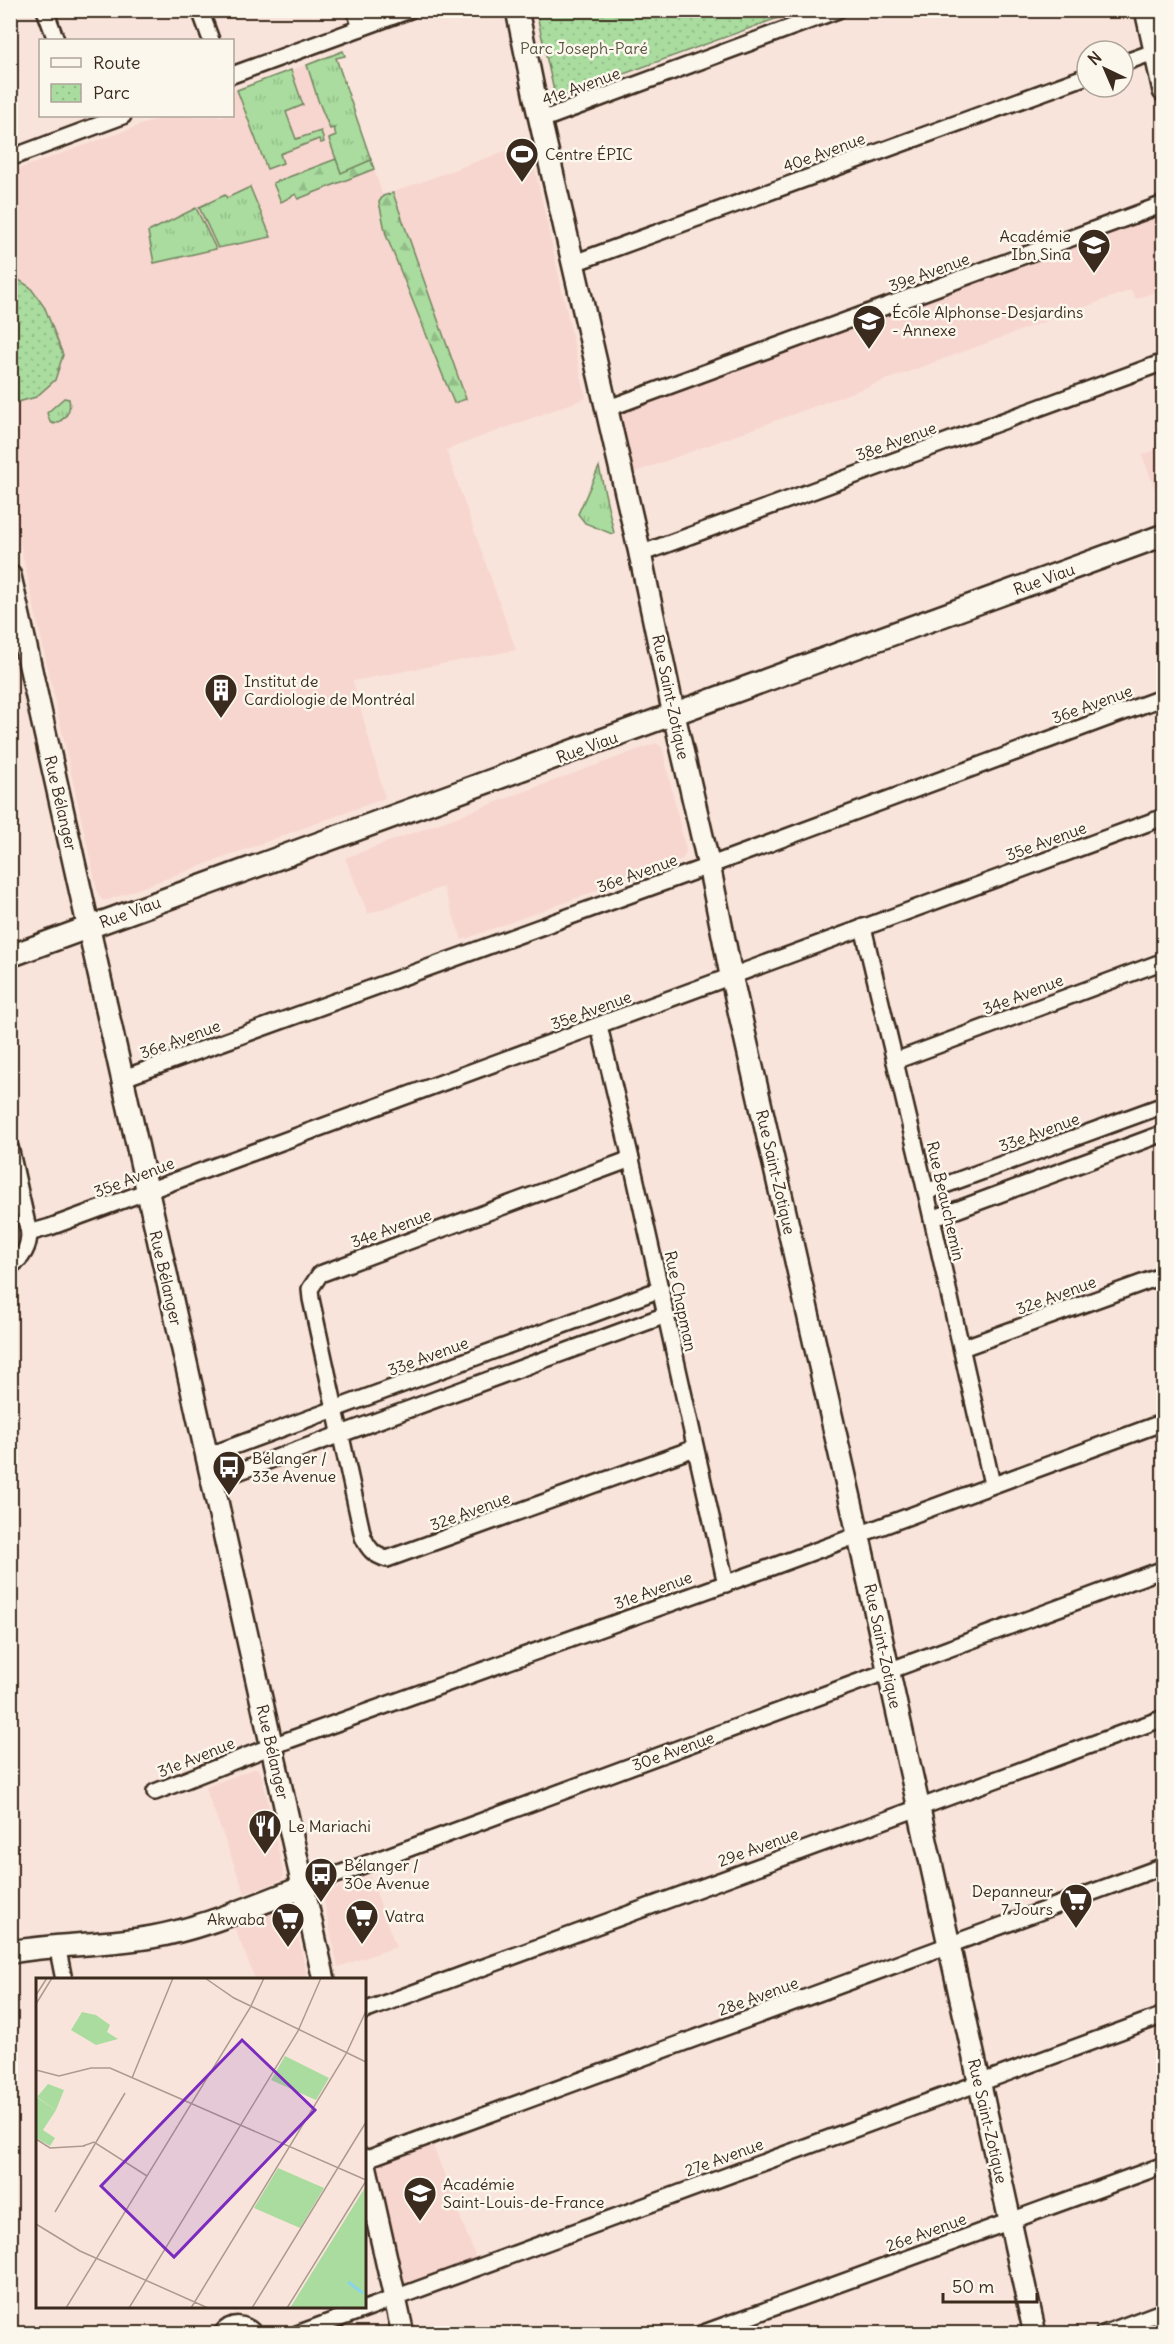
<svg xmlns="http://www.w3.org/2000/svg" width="1174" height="2344" font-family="Delius,sans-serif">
	<defs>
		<pattern id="grass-tufts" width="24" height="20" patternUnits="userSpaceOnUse" patternTransform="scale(1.5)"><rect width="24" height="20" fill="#a9dc9e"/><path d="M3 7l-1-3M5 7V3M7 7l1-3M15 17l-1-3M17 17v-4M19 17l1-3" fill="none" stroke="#92bd88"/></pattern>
		<pattern id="forest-firs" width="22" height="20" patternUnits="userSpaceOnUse" patternTransform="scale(1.5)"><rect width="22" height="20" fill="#a9dc9e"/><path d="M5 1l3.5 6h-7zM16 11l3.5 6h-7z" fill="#92bd88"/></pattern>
		<pattern id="park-dots" width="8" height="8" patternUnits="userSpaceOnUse" patternTransform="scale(1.5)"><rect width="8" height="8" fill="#a9dc9e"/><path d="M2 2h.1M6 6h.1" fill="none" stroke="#92bd88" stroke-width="1.8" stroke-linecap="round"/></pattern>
	</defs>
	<rect width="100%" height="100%" fill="#f9e4db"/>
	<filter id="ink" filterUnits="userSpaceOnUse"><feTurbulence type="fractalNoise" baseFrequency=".0167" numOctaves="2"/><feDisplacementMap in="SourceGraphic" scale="12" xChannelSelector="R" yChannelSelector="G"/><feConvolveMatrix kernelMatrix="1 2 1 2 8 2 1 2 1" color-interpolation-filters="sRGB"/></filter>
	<g filter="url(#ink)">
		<g fill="#f7d6cf">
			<polygon points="335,54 383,196 529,142 586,398 446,450 516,650 353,681 385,798 108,900 102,900 98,894 11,503 10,172 166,116 232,116 233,91"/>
			<polygon points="1163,204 1163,289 1136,299 1131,290 622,477 606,410"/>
			<polygon points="1163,447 1164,447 1163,510 1142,455"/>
			<polygon points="656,743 662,747 686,851 683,859 462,940 443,887 368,914 345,858"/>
			<polygon points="256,1768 261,1772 284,1875 281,1880 245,1894 205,1787"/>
			<polygon points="370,1876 396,1947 338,1967 323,1897 326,1893"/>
			<polygon points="287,1907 292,1910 308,1979 255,1979 234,1926"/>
			<polygon points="429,2135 479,2266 394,2298 365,2160"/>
		</g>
		<g fill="url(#grass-tufts)" stroke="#72835e" stroke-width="1.5">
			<polygon points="343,51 345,56 336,58 371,160 341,174 329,139 336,136 334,128 330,129 318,100 307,65"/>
			<polygon points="291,70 303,105 286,112 296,139 321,131 324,142 321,143 319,139 280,154 283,163 267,169 237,90"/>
			<polygon points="250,187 271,237 218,248 199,207 225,195 227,198"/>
			<polygon points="196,208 216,249 154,263 148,232"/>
			<path d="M64,398L69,399C72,411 65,420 54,424L50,422L47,413Z"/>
			<polygon points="599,467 614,533 612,534 585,523 578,514"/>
		</g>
		<g fill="url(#forest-firs)" stroke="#72835e" stroke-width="1.5">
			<polygon points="336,159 341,173 371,160 374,169 298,199 296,194 281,202 273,183"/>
			<polygon points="393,193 466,399 454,403 386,235 379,202 383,196"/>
		</g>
		<g fill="url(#park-dots)" stroke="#72835e" stroke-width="1.5">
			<polygon points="536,11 536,10 797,11 563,96 554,91"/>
			<polygon points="11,275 30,287 45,308 63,355 55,380 36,397 11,404"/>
		</g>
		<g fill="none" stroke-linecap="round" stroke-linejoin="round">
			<defs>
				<g id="street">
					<polyline points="45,10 56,40"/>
					<polyline points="200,10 211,40"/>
					<polyline points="355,10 361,28"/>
					<polyline points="1123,63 1162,49"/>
					<polyline points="232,75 410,10"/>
					<polyline points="541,120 838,10"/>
					<polyline points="10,158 123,116"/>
					<polyline points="574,263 1087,76"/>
					<polyline points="606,409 1164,204"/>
					<polyline points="640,554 1164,362"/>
					<polyline points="863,927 926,1192 992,1484"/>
					<polyline points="599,1026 631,1159 726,1584"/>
					<polyline points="895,1061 1164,961"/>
					<polyline points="121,1079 684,875 1164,697"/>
					<path d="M10,1147L29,1233C29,1246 23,1259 10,1266"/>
					<path d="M631,1159L320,1274L310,1289L311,1299L363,1537C369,1550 374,1555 387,1559L695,1448"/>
					<polyline points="926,1192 1164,1105"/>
					<polyline points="932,1219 1164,1133"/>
					<path d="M29,1233L50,1227C421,1092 792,953 1164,817"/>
					<polyline points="962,1348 1164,1275"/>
					<polyline points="207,1456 661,1289"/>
					<polyline points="213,1481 666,1315"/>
					<polyline points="155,1792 272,1746 769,1568 1164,1422"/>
					<polyline points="304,1887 1164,1569"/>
					<polyline points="57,1945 64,1980"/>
					<polyline points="364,2011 1164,1718"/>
					<polyline points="364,2160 1164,1866"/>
					<path d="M221,2334C231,2321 245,2322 255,2334"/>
					<polyline points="297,2334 1164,2015"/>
					<polyline points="701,2334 1164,2165"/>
					<polyline points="1103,2334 1164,2311"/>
				</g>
				<g id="secondary">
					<polyline points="517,10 535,98 639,549 674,715 711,875 731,975 862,1551 1035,2334"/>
					<polyline points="1146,10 1164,91"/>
					<polyline points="10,576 324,1980"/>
					<polyline points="10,956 1164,535"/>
					<path d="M10,1952C57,1944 105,1945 152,1937C204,1928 254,1905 304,1887"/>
					<polyline points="364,2160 403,2334"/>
				</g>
			</defs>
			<use href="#street" stroke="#3b2a1e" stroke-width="20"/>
			<use href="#secondary" stroke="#3b2a1e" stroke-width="26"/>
			<use href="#street" stroke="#fbf7ec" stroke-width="15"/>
			<use href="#secondary" stroke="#fbf7ec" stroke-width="21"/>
		</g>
	</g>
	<defs>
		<symbol id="stadium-pin" viewBox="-11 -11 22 30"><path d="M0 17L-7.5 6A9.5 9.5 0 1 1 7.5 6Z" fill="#3b2a1e" stroke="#fbf7ec"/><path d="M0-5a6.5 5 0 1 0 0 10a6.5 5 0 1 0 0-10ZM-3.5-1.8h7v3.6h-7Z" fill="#fff"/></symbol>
		<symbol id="school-pin" viewBox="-11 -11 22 30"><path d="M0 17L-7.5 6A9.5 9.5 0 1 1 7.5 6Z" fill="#3b2a1e" stroke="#fbf7ec"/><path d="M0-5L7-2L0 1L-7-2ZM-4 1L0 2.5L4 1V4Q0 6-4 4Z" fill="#fff"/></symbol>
		<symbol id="building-pin" viewBox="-11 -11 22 30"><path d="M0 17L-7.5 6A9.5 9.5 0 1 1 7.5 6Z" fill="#3b2a1e" stroke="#fbf7ec"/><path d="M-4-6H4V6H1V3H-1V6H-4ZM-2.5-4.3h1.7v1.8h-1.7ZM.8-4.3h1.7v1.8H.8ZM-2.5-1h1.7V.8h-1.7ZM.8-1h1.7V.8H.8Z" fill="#fff"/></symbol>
		<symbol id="bus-pin" viewBox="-11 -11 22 30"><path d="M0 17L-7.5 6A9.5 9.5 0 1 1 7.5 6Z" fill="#3b2a1e" stroke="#fbf7ec"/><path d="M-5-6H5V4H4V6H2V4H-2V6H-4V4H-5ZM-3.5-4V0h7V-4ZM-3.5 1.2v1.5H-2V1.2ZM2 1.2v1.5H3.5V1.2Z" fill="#fff"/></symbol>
		<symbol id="restaurant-pin" viewBox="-11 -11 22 30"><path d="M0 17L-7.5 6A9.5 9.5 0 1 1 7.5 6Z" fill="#3b2a1e" stroke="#fbf7ec"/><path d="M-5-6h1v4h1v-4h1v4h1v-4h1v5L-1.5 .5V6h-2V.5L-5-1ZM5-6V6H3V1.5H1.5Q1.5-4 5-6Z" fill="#fff"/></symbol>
		<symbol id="supermarket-pin" viewBox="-11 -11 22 30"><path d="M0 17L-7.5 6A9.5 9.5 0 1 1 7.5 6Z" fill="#3b2a1e" stroke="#fbf7ec"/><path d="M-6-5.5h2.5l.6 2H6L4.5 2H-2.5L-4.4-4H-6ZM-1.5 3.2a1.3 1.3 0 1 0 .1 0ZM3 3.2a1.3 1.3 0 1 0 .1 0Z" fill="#fff"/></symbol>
	</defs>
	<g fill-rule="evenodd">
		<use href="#stadium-pin" x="503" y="135" width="38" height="52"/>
		<use href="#school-pin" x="1075" y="226" width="38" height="52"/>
		<use href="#school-pin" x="850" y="302" width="38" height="52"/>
		<use href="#building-pin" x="202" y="671" width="38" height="52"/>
		<use href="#bus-pin" x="210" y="1448" width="38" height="52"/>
		<use href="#restaurant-pin" x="246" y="1807" width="38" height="52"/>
		<use href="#bus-pin" x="302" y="1855" width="38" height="52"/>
		<use href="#supermarket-pin" x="1057" y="1881" width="38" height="52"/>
		<use href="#supermarket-pin" x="343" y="1897" width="38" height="52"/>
		<use href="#supermarket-pin" x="269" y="1900" width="38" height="52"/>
		<use href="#school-pin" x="401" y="2174" width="38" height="52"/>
	</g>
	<g text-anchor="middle" stroke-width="5" stroke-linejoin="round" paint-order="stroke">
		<g font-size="16" fill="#56563e" stroke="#fbf7ec">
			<text x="584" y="54">Parc Joseph-Paré</text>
		</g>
		<g font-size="16" fill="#3b2a1e" stroke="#fbf7ec">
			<text transform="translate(581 86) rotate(-20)" y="6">41e Avenue</text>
			<text transform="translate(824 152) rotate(-20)" y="6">40e Avenue</text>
			<text transform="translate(929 272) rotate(-20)" y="6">39e Avenue</text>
			<text transform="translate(896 441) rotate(-20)" y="6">38e Avenue</text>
			<text transform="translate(1044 579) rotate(-20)" y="6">Rue Viau</text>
			<text transform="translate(671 697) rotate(78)" y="6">Rue Saint-Zotique</text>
			<text transform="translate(1092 704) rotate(-20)" y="6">36e Avenue</text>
			<text transform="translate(587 747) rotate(-20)" y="6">Rue Viau</text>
			<text transform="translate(61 803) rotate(77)" y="6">Rue Bélanger</text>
			<text transform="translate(1046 841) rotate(-20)" y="6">35e Avenue</text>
			<text transform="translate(637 873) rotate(-20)" y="6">36e Avenue</text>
			<text transform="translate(130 912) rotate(-20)" y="6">Rue Viau</text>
			<text transform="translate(1023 994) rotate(-21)" y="6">34e Avenue</text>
			<text transform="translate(591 1010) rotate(-20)" y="6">35e Avenue</text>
			<text transform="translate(180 1039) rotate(-20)" y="6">36e Avenue</text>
			<text transform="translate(1039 1132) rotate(-20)" y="6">33e Avenue</text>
			<text transform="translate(776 1172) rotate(77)" y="6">Rue Saint-Zotique</text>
			<text transform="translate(134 1177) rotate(-21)" y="6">35e Avenue</text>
			<text transform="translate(946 1201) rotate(77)" y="6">Rue Beauchemin</text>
			<text transform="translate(391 1228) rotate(-20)" y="6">34e Avenue</text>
			<text transform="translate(166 1278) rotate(77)" y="6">Rue Bélanger</text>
			<text transform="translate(1056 1295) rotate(-20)" y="6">32e Avenue</text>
			<text transform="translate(681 1301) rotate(78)" y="6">Rue Chapman</text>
			<text transform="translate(428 1356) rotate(-20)" y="6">33e Avenue</text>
			<text transform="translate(470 1511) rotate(-20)" y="6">32e Avenue</text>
			<text transform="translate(653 1590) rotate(-20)" y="6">31e Avenue</text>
			<text transform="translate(883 1646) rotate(78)" y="6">Rue Saint-Zotique</text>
			<text transform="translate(673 1751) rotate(-20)" y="6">30e Avenue</text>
			<text transform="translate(273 1752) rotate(77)" y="6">Rue Bélanger</text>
			<text transform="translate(196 1757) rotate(-22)" y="6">31e Avenue</text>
			<text transform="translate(758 1847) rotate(-20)" y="6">29e Avenue</text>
			<text transform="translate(758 1996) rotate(-20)" y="6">28e Avenue</text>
			<text transform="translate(988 2121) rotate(77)" y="6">Rue Saint-Zotique</text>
			<text transform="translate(724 2157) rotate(-20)" y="6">27e Avenue</text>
			<text transform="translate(926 2232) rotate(-20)" y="6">26e Avenue</text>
		</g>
		<g font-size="16" fill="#3b2a1e" stroke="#fbf7ec" text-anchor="start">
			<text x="545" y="160">Centre ÉPIC</text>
			<text x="1071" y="242" text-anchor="end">Académie<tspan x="1071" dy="18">Ibn Sina</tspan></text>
			<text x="892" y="318">École Alphonse-Desjardins<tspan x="892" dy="18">- Annexe</tspan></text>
			<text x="244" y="687">Institut de<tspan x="244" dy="18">Cardiologie de Montréal</tspan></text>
			<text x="252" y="1464">Bélanger /<tspan x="252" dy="18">33e Avenue</tspan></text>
			<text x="288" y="1832">Le Mariachi</text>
			<text x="344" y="1871">Bélanger /<tspan x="344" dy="18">30e Avenue</tspan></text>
			<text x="1053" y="1897" text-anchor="end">Depanneur<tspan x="1053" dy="18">7 Jours</tspan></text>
			<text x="385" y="1922">Vatra</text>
			<text x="265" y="1925" text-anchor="end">Akwaba</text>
			<text x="443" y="2190">Académie<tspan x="443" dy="18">Saint-Louis-de-France</tspan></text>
		</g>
	</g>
	<g transform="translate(36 1978)">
		<rect width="330" height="330" fill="#f9e4db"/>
		<path d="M12,106L28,112L20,132L1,119Z" fill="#a9dc9e"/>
		<path d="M46,34L60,37L74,47L71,54L82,61L60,67L35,52ZM249,78L293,100L280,122L235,102ZM0,119L20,132L7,152L19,160L14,168L0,160ZM242,190L288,210L264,250L218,230ZM330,208V330H254Z" fill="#a9dc9e"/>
		<path d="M300,264L314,271L312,277L306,274L301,284L292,280Z" fill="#a9dc9e"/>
		<path d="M45,40L67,54L63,61L57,63L40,53ZM237 205a10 10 0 1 1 20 0a10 10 0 1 1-20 0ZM245 220a8 8 0 1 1 16 0a8 8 0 1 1-16 0ZM239,224L259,233L254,244L234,236Z" fill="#a9dc9e"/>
		<path fill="none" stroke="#8ad3eb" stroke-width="3" d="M312,304L327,315"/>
		<path fill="none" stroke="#ad9a8f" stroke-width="1.5" d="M169,0L198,20L330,84M0,17L11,0M0,26L16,0M0,92L23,98L55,90H74L145,121M96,100L137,0M145,121L330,202M0,161L14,170L49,168M47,168L58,164L111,198M19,234L89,115M0,246L44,273L172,330M30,330L214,30L228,0M93,330L262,53L285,0M155,330L310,76L330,33M216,330L330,144M251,330L330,203"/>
		<path fill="#7b2cbf" fill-opacity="0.15" stroke="#7b2cbf" stroke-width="3" d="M206,62L279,132L138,279L65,208Z"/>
		<rect width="330" height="330" fill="none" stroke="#3b2a1e" stroke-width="3"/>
	</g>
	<rect width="1174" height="2344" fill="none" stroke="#fbf7ec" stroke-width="36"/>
	<rect x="18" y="18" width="1138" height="2308" fill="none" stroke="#3b2a1e" stroke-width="2" filter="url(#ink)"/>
	<rect x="39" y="39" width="195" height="78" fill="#fbf7ec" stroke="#aea59a" stroke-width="1.5"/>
	<rect x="51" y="58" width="30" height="9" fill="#fbf7ec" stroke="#aea59a" stroke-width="1.5"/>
	<text x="93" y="69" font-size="18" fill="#3b2a1e">Route</text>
	<rect x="51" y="84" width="30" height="18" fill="url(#park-dots)" stroke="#aea59a" stroke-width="1.5"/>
	<text x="93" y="99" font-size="18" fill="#3b2a1e">Parc</text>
	<g transform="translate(1105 69) rotate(316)"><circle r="28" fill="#fbf7ec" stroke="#aea59a" stroke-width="1.5"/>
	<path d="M0-4.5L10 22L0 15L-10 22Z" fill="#3b2a1e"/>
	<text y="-9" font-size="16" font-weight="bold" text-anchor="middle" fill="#3b2a1e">N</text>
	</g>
	<path d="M943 2293v9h94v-9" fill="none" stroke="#3b2a1e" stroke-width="3"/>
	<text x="952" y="2293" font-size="18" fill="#3b2a1e" stroke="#fbf7ec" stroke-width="4.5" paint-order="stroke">50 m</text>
</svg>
